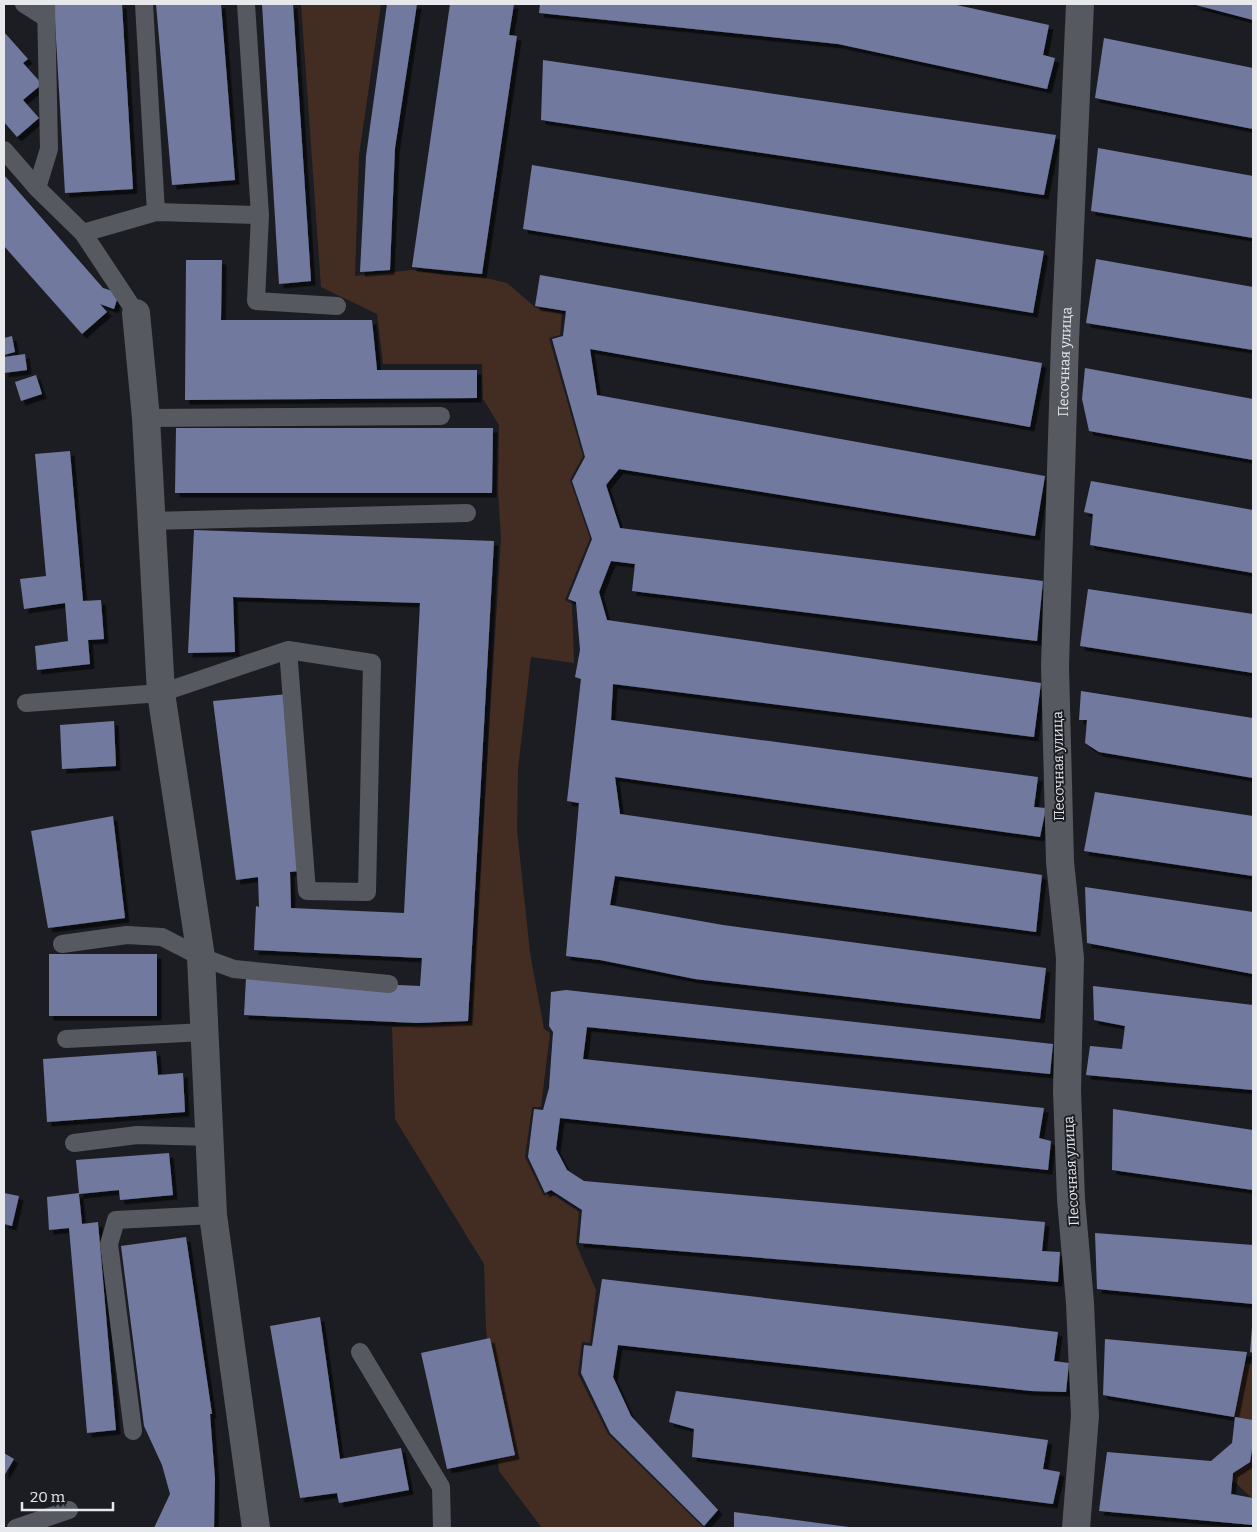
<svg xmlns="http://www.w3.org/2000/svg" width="1257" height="1532" font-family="Bitter,serif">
	<defs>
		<filter id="shadow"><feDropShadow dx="4.5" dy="4.5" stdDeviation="0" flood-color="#0009"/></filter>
	</defs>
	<rect width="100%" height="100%" fill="#1c1d23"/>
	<g fill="#432d23">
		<polygon points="301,4 381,4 359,155 355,276 412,270 447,275 482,277 507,283 536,308 562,313 560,335 549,338 583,456 570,480 590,538 565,600 572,604 574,663 531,657 518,769 517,830 530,953 544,1029 550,1033 541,1107 532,1107 525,1157 544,1196 550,1193 579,1212 576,1244 596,1290 590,1343 582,1342 578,1374 608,1434 704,1528 542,1528 499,1471 486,1329 484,1264 395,1119 392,1027 471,1023 501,539 498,490 499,425 483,399 482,364 383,364 377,314 321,287"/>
		<polygon points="1231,1361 1253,1364 1253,1499 1225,1473 1240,1420 1219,1402"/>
	</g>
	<g fill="#71799f" filter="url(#shadow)">
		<polygon points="54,4 122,4 133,189 65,193"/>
		<polygon points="156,4 221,4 235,180 172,185"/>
		<polygon points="262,4 293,4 311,281 279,284"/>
		<polygon points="387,4 417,4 395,148 390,270 360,272 366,156"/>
		<polygon points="450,4 514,4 509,35 517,36 482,274 412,267"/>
		<polygon points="540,4 952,4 1049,25 1043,55 1055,58 1047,89 838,44 539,13"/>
		<polygon points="1192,4 1253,4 1253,20"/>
		<polygon points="4,32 28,59 23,63 42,84 23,100 39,118 17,137 4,122"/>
		<polygon points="1104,38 1253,68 1253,129 1095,98"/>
		<polygon points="543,60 1056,135 1044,195 541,120"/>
		<polygon points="1098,148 1253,176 1253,238 1091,211"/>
		<polygon points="532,165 1044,251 1033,313 523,229"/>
		<polygon points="4,175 103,288 119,293 114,309 100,304 107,312 82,334 4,246"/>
		<polygon points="1096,259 1253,287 1253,350 1086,323"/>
		<polygon points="186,260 222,260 221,320 372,320 377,370 477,370 477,398 185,400"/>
		<polygon points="540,275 1042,363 1030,427 590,349 597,395 1045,476 1035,536 619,469 606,485 620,528 1043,581 1037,641 632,591 635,564 611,561 599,592 607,620 1041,683 1034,737 613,684 611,720 1038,777 1034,807 1046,808 1040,837 615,777 620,814 1042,875 1036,932 615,876 610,905 723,925 1046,968 1040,1019 695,979 600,960 566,956 579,803 567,801 581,679 575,677 580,650 576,602 568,599 592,539 572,481 585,457 552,339 563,336 566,311 535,306"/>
		<polygon points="12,336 15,352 4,355 4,338"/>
		<polygon points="25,354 27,370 4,373 4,357"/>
		<polygon points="1085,368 1253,399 1253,460 1089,431 1082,399"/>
		<polygon points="36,375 42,394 21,401 15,382"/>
		<polygon points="176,428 493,428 492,493 175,493"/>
		<polygon points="70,451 83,601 101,600 104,639 88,640 90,664 37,670 35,646 68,641 65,603 24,609 20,579 46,576 35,454"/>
		<polygon points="1091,481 1253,510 1253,573 1090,545 1093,514 1084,512"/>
		<polygon points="194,530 494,541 468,1021 417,1023 244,1015 246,978 420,986 422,958 254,950 256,906 259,907 258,877 236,880 213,701 288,694 308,870 290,872 291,908 404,913 420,603 233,597 235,652 188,653"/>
		<polygon points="1088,589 1253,614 1253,673 1080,646"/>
		<polygon points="1081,691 1253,718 1253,778 1099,752 1085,743 1087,720 1079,720"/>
		<polygon points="114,721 116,766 62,769 60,725"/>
		<polygon points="1095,792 1253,816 1253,876 1084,851"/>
		<polygon points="113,816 125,918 48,928 31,831"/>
		<polygon points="1085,887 1253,912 1253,974 1087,943"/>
		<rect x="49" y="954" width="108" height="62"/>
		<polygon points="1093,986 1253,1005 1253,1090 1086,1075 1090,1046 1122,1049 1125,1026 1094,1020"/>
		<polygon points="566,990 1053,1044 1050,1074 587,1027 583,1059 1044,1108 1039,1138 1051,1141 1048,1170 560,1118 556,1149 567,1170 584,1181 1045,1222 1042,1251 1060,1252 1058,1282 579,1243 582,1210 551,1190 545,1193 528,1157 534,1109 543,1110 549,1088 553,1032 549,1026 551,992"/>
		<polygon points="156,1051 158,1075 183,1073 185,1112 47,1122 43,1059"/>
		<polygon points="1113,1109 1253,1130 1253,1190 1112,1170"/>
		<polygon points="169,1153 173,1195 120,1200 119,1190 79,1194 82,1224 98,1222 116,1430 87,1433 69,1228 49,1230 47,1197 79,1193 76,1160"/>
		<polygon points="4,1193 19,1196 12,1226 4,1224"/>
		<polygon points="1095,1233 1253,1245 1253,1304 1097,1289"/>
		<polygon points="186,1237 212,1414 210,1414 215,1479 214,1528 154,1528 170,1494 162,1465 144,1426 121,1246"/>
		<polygon points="602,1279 1058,1332 1054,1361 1069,1363 1066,1392 1031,1391 618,1345 613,1377 631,1416 718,1510 704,1526 610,1433 581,1373 584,1345 592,1346"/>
		<polygon points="320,1317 340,1459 401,1448 409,1490 339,1503 337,1493 300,1498 270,1326"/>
		<polygon points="1252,1327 1253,1327 1253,1353 1250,1352"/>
		<polygon points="490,1338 515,1455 447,1469 421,1353"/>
		<polygon points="1105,1339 1247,1352 1234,1417 1103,1395"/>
		<polygon points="676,1391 1048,1440 1043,1469 1060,1472 1053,1504 692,1457 694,1429 669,1422"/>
		<polygon points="1235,1417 1253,1420 1253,1443 1250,1462 1233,1473 1231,1494 1253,1498 1253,1525 1099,1511 1107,1452 1211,1461 1232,1443"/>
		<polygon points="4,1453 14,1459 4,1476"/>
		<polygon points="734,1512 849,1527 849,1528 734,1528"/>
	</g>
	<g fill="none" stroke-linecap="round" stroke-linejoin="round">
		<g stroke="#575960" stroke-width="18">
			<polyline points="24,4 46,18"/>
			<polyline points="144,4 156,212"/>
			<polyline points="4,150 37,188 83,233 136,313"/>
			<polyline points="37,188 49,149 46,4"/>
			<polyline points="260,215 256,301 337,306"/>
			<polyline points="83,233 156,212 260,215 246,4"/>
			<polyline points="146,418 441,416"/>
			<polyline points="151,521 467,513"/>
			<polyline points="26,703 161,693 288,650 372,663 367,892 307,891 288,650"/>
			<polyline points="62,944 127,935 162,937 201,957 234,969 389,984"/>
			<polyline points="66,1039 205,1032"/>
			<polyline points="74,1143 137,1135 211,1137"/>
			<polyline points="360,1352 441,1487 442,1528"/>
			<polyline points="133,1431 109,1244 116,1220 213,1215"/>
			<polyline points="16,1528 69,1510"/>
		</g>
		<g stroke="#575960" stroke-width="28">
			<polyline points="136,313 146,418 161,693 201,957 213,1215 256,1528"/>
			<path id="s1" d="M1076,1528L1085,1416L1080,1303L1071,1199L1067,1091L1070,958L1060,862L1055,666L1065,341L1080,4"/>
		</g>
	</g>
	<g text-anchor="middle" stroke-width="4" stroke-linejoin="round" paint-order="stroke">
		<g font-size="14" fill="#e7e8ec" stroke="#1c1d23">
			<text dy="5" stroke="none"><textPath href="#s1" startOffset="1168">Песочная улица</textPath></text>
			<text transform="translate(1058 766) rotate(-91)" y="5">Песочная улица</text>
			<text transform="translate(1071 1171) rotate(-93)" y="5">Песочная улица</text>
		</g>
	</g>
	<rect width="1257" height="1532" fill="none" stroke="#e7e8ec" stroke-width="10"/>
	<path d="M22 1502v8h91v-8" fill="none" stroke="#e7e8ec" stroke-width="2.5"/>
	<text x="30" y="1502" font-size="15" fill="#e7e8ec" stroke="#1c1d23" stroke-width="4" paint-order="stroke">20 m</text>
</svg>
